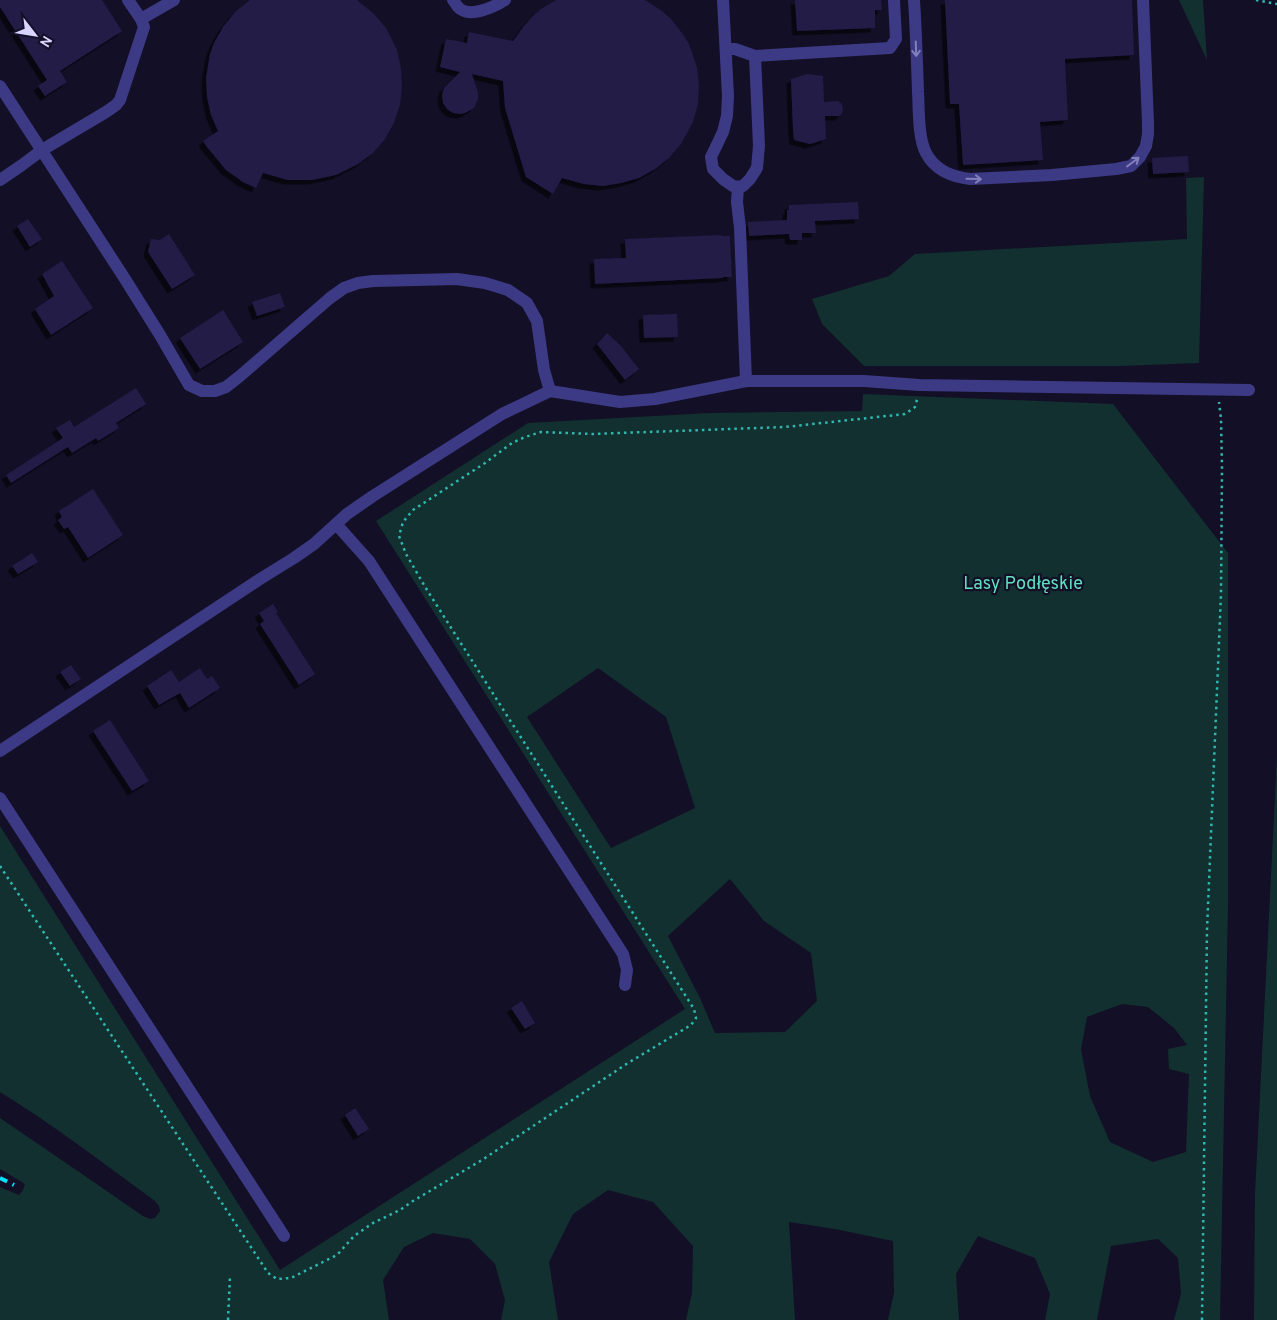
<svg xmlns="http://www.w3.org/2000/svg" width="1277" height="1320" font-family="Overpass,sans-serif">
	<defs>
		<filter id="shadow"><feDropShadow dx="-4.5" dy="4.5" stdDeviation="0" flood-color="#0009"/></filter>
	</defs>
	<rect width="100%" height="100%" fill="#130f26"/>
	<g fill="#12302f" fill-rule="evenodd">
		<polygon points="1179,0 1203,0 1207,60"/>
		<polygon points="1204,177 1199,363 1120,366 864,366 822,324 812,299 889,276 915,254 1187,239 1186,178"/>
		<path d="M863,394L1113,404L1228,553V906L1220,1320H1174L1181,1293L1178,1258L1158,1239L1111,1246L1097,1320H1045L1050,1294L1035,1258L978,1236L956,1274L959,1320H888L894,1293L893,1241L835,1229L789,1222L795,1320H686L692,1293L693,1246L653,1202L608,1190L573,1214L549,1262L558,1320H501L505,1300L495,1264L470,1239L433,1233L404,1247L383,1280L389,1320H0V1187L19,1195L23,1190L25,1184L0,1169V1118L85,1176L143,1216L150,1219L155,1218L160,1211L159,1206L155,1201C104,1164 54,1125 0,1092V826L280,1270L685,1009L376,521L528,423L709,413L862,411ZM598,668L666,717L695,808L611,848L527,717ZM730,879L764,921L811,953L817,1001L785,1032L715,1033L700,998L668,936ZM1122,1004L1148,1007L1174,1028L1187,1045L1168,1049L1169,1069L1189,1074L1186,1152L1153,1162L1110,1142L1090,1096L1081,1049L1087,1017Z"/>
		<polygon points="1277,756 1277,1320 1254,1320 1255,1194"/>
	</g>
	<g fill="#241b47" filter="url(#shadow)">
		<polygon points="0,0 102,0 122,31 60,71 67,82 45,96 38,86 47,80 0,7"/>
		<polygon points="250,0 357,0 374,14 386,28 397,50 401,68 402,87 400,105 394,123 385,139 373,153 358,164 336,175 312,180 288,180 263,173 256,188 243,182 226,170 207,147 203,141 218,131 211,115 207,97 206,78 210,54 214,43 223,27 235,12"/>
		<polygon points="556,0 645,0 662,11 671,19 682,33 689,44 697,67 699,85 698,104 693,122 681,144 669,158 655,169 639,178 621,183 603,186 584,184 562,178 553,194 526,177 505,108 503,81 472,74 478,92 478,99 474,108 465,113 460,114 453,113 447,109 443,103 442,95 444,88 460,72 440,67 446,39 467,43 469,32 513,41 524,26 532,17 541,9"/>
		<polygon points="795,0 881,0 882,10 875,10 875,28 797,31"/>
		<polygon points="945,0 1132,0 1134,55 1065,59 1068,120 1040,122 1043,160 963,165 959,104 950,104"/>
		<polygon points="807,74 823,76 824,102 838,101 842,104 843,109 842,114 839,116 825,116 826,139 810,144 794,140 793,130 791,79"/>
		<polygon points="1188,156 1189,172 1153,174 1152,158"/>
		<polygon points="858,202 859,219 815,221 816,233 802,233 802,240 790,240 789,234 749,236 748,222 787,220 787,210 789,210 789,205"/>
		<polygon points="28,219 42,239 30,247 17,226"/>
		<polygon points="169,234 195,275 172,289 148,252 151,239 160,240"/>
		<polygon points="721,235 721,236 730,236 732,277 723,277 723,278 595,284 594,259 626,258 625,239"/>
		<polygon points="62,261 93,308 51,335 35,309 54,296 42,274"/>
		<polygon points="280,293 285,307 257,316 252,302"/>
		<polygon points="223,310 243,342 200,369 180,338"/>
		<polygon points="677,314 678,337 644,338 643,315"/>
		<polygon points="607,333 621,346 639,369 625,380 597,344"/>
		<polygon points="136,388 146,404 116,423 119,428 98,441 96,438 72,453 68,447 11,483 6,475 63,438 56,428 70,420 74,427"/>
		<polygon points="93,489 123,535 88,558 68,527 64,529 58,520 62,517 59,511"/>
		<polygon points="32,553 38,562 18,574 12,566"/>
		<polygon points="273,604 278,612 276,613 315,674 299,685 260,624 264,621 259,613"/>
		<polygon points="71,665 81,679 70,686 60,672"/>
		<polygon points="200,668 207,679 212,676 220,688 189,708 180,693 159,705 147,686 171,670 179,682"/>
		<polygon points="110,720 149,781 132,791 93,731"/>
		<polygon points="522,1001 535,1023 525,1029 511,1008"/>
		<polygon points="355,1108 369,1129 358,1136 345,1115"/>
	</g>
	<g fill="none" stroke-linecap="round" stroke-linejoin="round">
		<g stroke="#2fb8b0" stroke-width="2.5" stroke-dasharray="2.5 4" stroke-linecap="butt">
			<polyline points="1256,0 1277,4"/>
			<polyline points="0,866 268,1273 277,1279 291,1278 337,1255 354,1236 373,1223 400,1210 413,1201 482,1160 628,1063 691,1025 696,1018 694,1009 427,590 406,554 399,536 403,522 413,510 485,463 512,443 525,437 541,432 592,434 785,427 905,414 915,407 918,396"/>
			<polyline points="228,1320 230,1276"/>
			<polyline points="1202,1320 1207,930 1221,594 1222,469 1221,419 1219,402"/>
		</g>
		<g stroke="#3d3a85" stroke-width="12">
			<path d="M453,0C455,2 456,5 458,7C469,19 494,7 505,0"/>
			<polyline points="723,0 728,96 727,116 723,132 711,157 713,169 723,179 733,186 738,187 743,186 750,179 757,168 759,146 755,56 735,49 726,49"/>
			<path d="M914,0C916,31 917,61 918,92C919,109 918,138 926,153C935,170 952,177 970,179L1052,175L1116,169L1131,166L1140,157L1146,146L1148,134V123L1143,0"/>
			<polyline points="141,19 174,0"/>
			<polyline points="755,56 890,48 896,39 894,0"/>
			<polyline points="0,86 125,279 160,335 189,385 202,391 215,391 226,387 240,376 330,298 344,288 358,283 373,281 457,279 485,283 508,290 527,303 537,321 544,370 550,391 502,414 373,496 347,514 314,544 294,558 260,579 0,751"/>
			<polyline points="0,180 22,165 42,150 106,112 116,105 120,100 144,27 141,19 128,0"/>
			<polyline points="738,187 737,202 740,228 746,381"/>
			<polyline points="550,391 620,402 655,399 746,381 864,381 919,385 1249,390"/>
			<polyline points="336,524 369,561 623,954 627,970 625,985"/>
			<polyline points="0,798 284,1236"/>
		</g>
		<polyline stroke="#00e5ff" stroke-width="4" stroke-dasharray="8 6" stroke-linecap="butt" points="0,1178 14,1185"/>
	</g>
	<defs><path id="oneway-shaft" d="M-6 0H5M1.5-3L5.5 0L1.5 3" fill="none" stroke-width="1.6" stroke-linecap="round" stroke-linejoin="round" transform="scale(1.25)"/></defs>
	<g stroke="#837fbc">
		<use href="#oneway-shaft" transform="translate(916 49) rotate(88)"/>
		<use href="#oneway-shaft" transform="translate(1133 162) rotate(-37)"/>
		<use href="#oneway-shaft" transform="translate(974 179) rotate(1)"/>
	</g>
	<g text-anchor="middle" stroke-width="4.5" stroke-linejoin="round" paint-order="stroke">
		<g font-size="18" fill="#5fe0c0" stroke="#130f26">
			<text x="1023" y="589">Lasy Podłęskie</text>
		</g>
	</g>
	<g transform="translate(35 35) rotate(121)" stroke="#130f26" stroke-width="4" paint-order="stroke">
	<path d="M0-4L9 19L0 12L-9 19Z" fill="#d9d4ff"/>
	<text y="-8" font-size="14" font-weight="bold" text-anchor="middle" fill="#d9d4ff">N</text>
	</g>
</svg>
